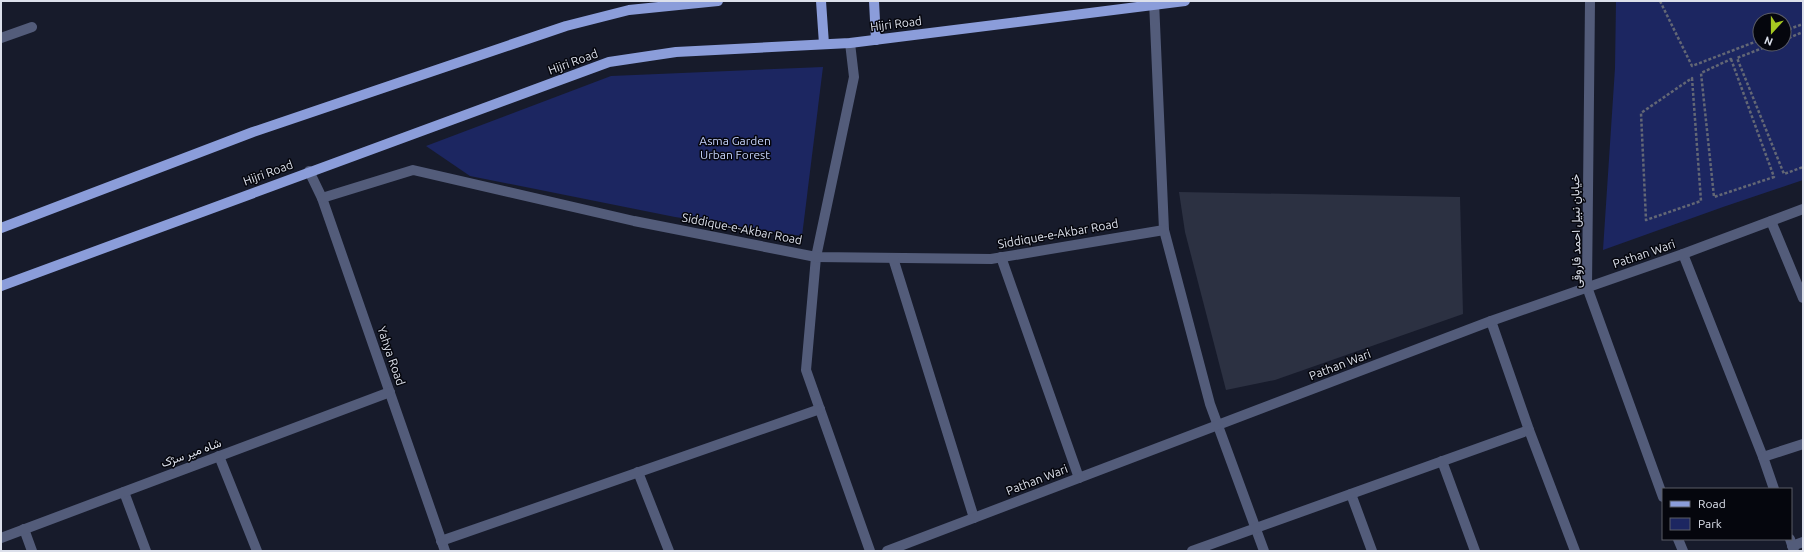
<svg xmlns="http://www.w3.org/2000/svg" width="1804" height="552" font-family="Ubuntu,Vazirmatn,sans-serif">
	<rect width="100%" height="100%" fill="#171b2b"/>
	<g fill="#1c2661" fill-rule="evenodd">
		<path d="M1616,1H1803V180L1723,207L1603,250L1615,68ZM1760,20H1784V44H1760Z"/>
		<polygon points="823,67 802,236 675,217 470,176 426,146 611,76"/>
	</g>
	<polygon fill="#2c3142" points="1179,192 1460,197 1463,314 1275,380 1226,390 1185,232"/>
	<g fill="none" stroke-linecap="round" stroke-linejoin="round">
		<g stroke="#636775" stroke-width="2.5" stroke-dasharray="3 2" stroke-linecap="butt">
			<polyline points="1660,1 1692,66 1760,40"/>
			<polyline points="1784,31 1803,24"/>
			<polyline points="1784,40 1803,32"/>
			<polyline points="1773,44 1737,58 1784,174 1803,167"/>
			<polygon points="1731,59 1774,177 1714,197 1701,73"/>
			<polygon points="1692,78 1701,201 1646,220 1641,113"/>
		</g>
		<g stroke="#535c7a" stroke-width="10">
			<polyline points="1154,1 1164,230 1210,404 1264,551"/>
			<polyline points="1590,1 1587,287 1663,497"/>
			<polyline points="1,38 32,27"/>
			<polyline points="850,43 854,77 816,257 806,370 870,551"/>
			<polyline points="309,171 322,198 445,551"/>
			<polyline points="322,198 413,170 634,221 816,257 991,259 1164,230"/>
			<polyline points="1771,221 1803,298"/>
			<polyline points="1683,254 1763,457 1774,489"/>
			<polyline points="1001,257 1079,478"/>
			<polyline points="893,258 974,518"/>
			<polyline points="1491,321 1529,430 1575,551"/>
			<polyline points="219,456 257,551"/>
			<polyline points="1763,457 1803,444"/>
			<polyline points="1442,461 1475,551"/>
			<polyline points="638,472 669,551"/>
			<polyline points="124,492 146,551"/>
			<polyline points="1351,494 1372,551"/>
			<polyline points="24,529 32,551"/>
			<polyline points="1,538 390,392"/>
			<polyline points="1678,539 1683,551"/>
			<polyline points="1790,539 1794,551"/>
			<polyline points="441,541 820,409"/>
			<polyline points="1792,546 1803,542"/>
			<polyline points="887,551 1491,321 1683,254 1803,209"/>
			<polyline points="1192,551 1529,430"/>
		</g>
		<g stroke="#8b9dda" stroke-width="10">
			<polyline points="821,1 824,44"/>
			<polyline points="874,1 876,40"/>
			<polyline points="1,228 253,132 566,26 629,10 718,1"/>
			<polyline points="1,286 609,62 676,52 850,43 1185,1"/>
		</g>
	</g>
	<g text-anchor="middle" stroke-width="3" stroke-linejoin="round" paint-order="stroke">
		<g font-size="12" fill="#dce0eb" stroke="#05060d">
			<text transform="translate(896 24) rotate(-7)" y="4">Hijri Road</text>
			<text transform="translate(573 62) rotate(-20)" y="4">Hijri Road</text>
			<text transform="translate(268 173) rotate(-20)" y="4">Hijri Road</text>
			<text transform="translate(742 229) rotate(11)" y="4">Siddique-e-Akbar Road</text>
			<text transform="translate(1576 231) rotate(-91)" y="4">خیابانِ نبیل احمد فاروقی</text>
			<text transform="translate(1058 234) rotate(-10)" y="4">Siddique-e-Akbar Road</text>
			<text transform="translate(1644 254) rotate(-19)" y="4">Pathan Wari</text>
			<text transform="translate(391 356) rotate(71)" y="4">Yahya Road</text>
			<text transform="translate(1340 365) rotate(-21)" y="4">Pathan Wari</text>
			<text transform="translate(191 453) rotate(-20)" y="4">شاہ میر سڑک</text>
			<text transform="translate(1037 480) rotate(-21)" y="4">Pathan Wari</text>
		</g>
		<g font-size="12" fill="#c6d3fa" stroke="#05060d">
			<text x="735" y="145">Asma Garden<tspan x="735" dy="14">Urban Forest</tspan></text>
		</g>
	</g>
	<rect width="1804" height="552" fill="none" stroke="#dce0eb" stroke-width="4"/>
	<rect x="1662" y="488" width="130" height="52" fill="#05060d" stroke="#5b5d66"/>
	<rect x="1670" y="501" width="20" height="6" fill="#8b9dda" stroke="#5b5d66"/>
	<text x="1698" y="508" font-size="12" fill="#dce0eb">Road</text>
	<rect x="1670" y="518" width="20" height="12" fill="#1c2661" stroke="#5b5d66"/>
	<text x="1698" y="528" font-size="12" fill="#dce0eb">Park</text>
	<g transform="translate(1772 32) rotate(201)"><circle r="19" fill="#05060d" stroke="#5b5d66"/>
	<path d="M0-3L7 15L0 10L-7 15Z" fill="#a6c821"/>
	<text y="-6" font-size="11" font-weight="bold" text-anchor="middle" fill="#dce0eb">N</text>
	</g>
</svg>
